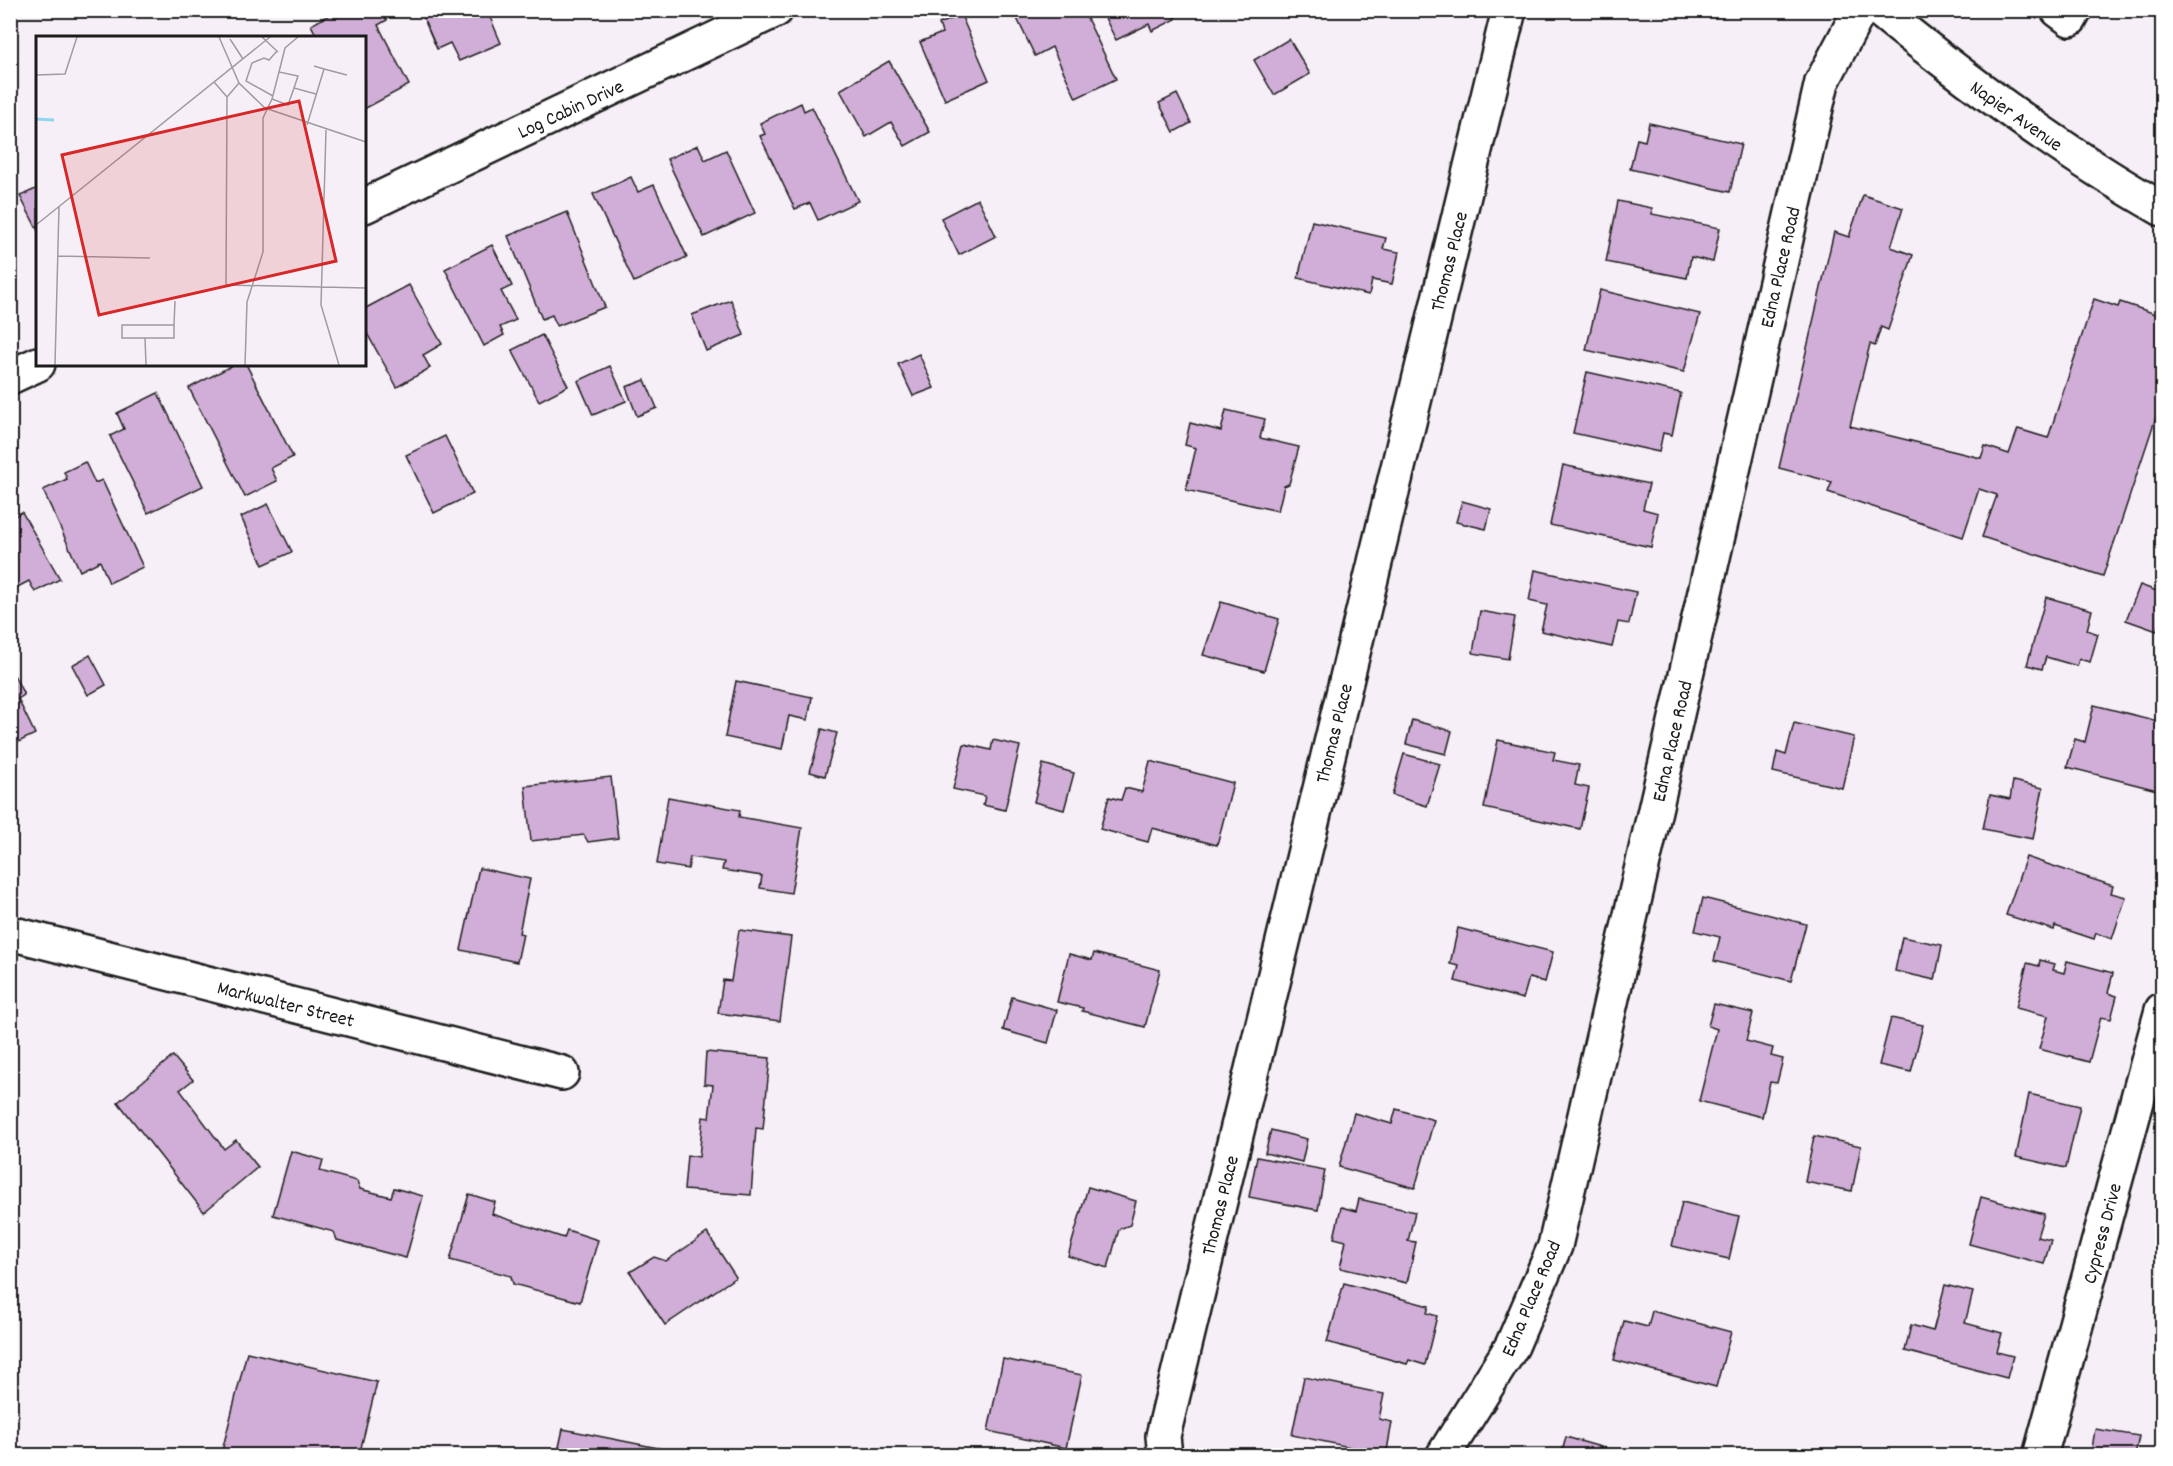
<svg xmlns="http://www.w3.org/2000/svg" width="2173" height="1466" font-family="Dekko,sans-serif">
	<rect width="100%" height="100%" fill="#f6eff7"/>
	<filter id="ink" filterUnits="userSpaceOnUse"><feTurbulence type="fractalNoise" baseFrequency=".0167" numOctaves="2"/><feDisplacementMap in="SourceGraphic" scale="12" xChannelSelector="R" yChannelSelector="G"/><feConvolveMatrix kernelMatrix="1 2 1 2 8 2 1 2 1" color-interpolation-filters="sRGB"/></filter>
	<g filter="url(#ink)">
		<g fill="#d1aed8" stroke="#1c1c1c" stroke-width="1.5">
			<polygon points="338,10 382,10 387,20 378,25 409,85 364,109 364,38 318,38 311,25"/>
			<polygon points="420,10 487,10 501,43 459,61 450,43 437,49"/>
			<polygon points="1013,10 1083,10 1116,79 1076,98 1052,47 1035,56"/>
			<polygon points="1101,10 1172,10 1176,19 1152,31 1149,24 1116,40"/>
			<polygon points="961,15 989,80 945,100 920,42 942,33 939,24"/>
			<polygon points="1289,39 1310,74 1274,95 1254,60"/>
			<polygon points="889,61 930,132 905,146 891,122 866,137 840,90"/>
			<polygon points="1177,94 1191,123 1174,132 1159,103"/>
			<polygon points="801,103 804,111 812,107 858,201 818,220 810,203 795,209 760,136 765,134 760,123"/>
			<polygon points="1649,123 1741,144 1730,192 1630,169 1637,139 1645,141"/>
			<polygon points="698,145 705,160 726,150 755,213 704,237 667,159"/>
			<polygon points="631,177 638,192 654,185 687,257 634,282 593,194"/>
			<polygon points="38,188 38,231 20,196"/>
			<polygon points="1863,195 1903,208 1891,247 1913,255 1888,330 1881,327 1875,346 1870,344 1850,426 1981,458 1985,446 2009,454 2018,429 2048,438 2094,299 2118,307 2120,302 2162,316 2162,399 2103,576 1982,537 1997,495 1979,489 1963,537 1828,492 1832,482 1779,468 1834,232 1849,237"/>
			<polygon points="978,199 996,236 959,255 941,218"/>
			<polygon points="1618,201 1652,208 1652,214 1720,228 1713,262 1691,257 1687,278 1606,262"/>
			<polygon points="567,212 605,307 557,326 552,315 542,319 508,236"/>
			<polygon points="1312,221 1386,238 1383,249 1399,252 1392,284 1372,280 1369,295 1298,278"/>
			<polygon points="492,245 512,286 501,291 516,320 500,327 504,335 484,346 445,269"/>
			<polygon points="409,285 442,344 423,355 430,368 397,387 364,328 364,309"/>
			<polygon points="1600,290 1700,314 1684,372 1586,350"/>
			<polygon points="731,300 744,335 706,351 692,315"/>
			<polygon points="542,335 568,386 539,401 512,350"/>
			<polygon points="919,354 934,388 913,396 898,364"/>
			<polygon points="235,364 246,364 293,457 271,468 277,481 245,497 189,388"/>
			<polygon points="610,366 626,401 593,415 578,381"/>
			<polygon points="1587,372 1681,393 1672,435 1663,433 1659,452 1573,433"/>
			<polygon points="645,380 657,408 637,416 626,387"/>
			<polygon points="158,393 203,486 148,513 110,436 124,429 117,413"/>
			<polygon points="1226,410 1265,419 1260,438 1299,447 1289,484 1284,486 1278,511 1186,490 1196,448 1185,445 1190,423 1221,431"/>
			<polygon points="445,436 473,494 434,513 406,455"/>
			<polygon points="85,462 95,483 102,480 143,567 109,583 100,561 80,571 43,490 67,479 64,472"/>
			<polygon points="1563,465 1649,484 1643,509 1658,513 1651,547 1550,525"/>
			<polygon points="1462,501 1491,509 1486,529 1456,522"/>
			<polygon points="268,504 292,552 263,565 241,517"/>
			<polygon points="22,512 60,579 35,592 29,581 10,591 10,518"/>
			<polygon points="1535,570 1636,592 1629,624 1618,622 1612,647 1541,631 1547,605 1529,601"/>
			<polygon points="2140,585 2162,593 2162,616 2157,631 2126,620"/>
			<polygon points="2046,597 2092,610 2087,630 2098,634 2090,662 2079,659 2077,666 2046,657 2042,669 2027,665"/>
			<polygon points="1221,602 1279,619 1264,671 1203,655"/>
			<polygon points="1480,611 1515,617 1508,659 1473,653"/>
			<polygon points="90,655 106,685 88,695 72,665"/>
			<polygon points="10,667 24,695 18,699 35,734 10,746"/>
			<polygon points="736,681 812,697 808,720 789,716 782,749 725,737"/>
			<polygon points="2094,705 2162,722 2162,743 2158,760 2162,761 2162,767 2157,790 2067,767 2075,739 2085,742"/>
			<polygon points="1412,720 1452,731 1446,754 1406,744"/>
			<polygon points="1794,723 1854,737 1842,788 1773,772 1777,752 1786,755"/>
			<polygon points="822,729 837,733 825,776 810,772"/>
			<polygon points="993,740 1020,746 1005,810 983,805 985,796 953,789 964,744 991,750"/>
			<polygon points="1498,740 1555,752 1553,760 1579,765 1575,785 1589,788 1580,829 1484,808"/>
			<polygon points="1404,754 1440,764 1427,806 1392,795"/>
			<polygon points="1150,761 1233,783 1217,845 1152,828 1148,842 1100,829 1109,797 1121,800 1125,788 1142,792"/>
			<polygon points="1043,764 1074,773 1064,810 1034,802"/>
			<polygon points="611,777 618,838 588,842 584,835 531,841 525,786"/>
			<polygon points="2013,781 2043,788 2033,839 1983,829 1990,795 2010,799"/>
			<polygon points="668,797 740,810 739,817 802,828 791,893 760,888 762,876 722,870 724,862 690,857 688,869 657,864"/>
			<polygon points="2026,857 2113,886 2111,893 2126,897 2112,939 2096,933 2094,939 2055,926 2054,930 2006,915"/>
			<polygon points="479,868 530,879 519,933 523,934 517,962 461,950"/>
			<polygon points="1703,898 1806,924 1791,981 1714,961 1720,937 1695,931"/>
			<polygon points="1458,928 1553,952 1545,982 1529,978 1523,999 1455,981 1459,966 1450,964"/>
			<polygon points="739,930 791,937 780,1021 718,1013 723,980 731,981"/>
			<polygon points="1902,937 1942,945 1935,980 1895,971"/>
			<polygon points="1094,953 1160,970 1145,1027 1082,1011 1083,1008 1057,1002 1069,954 1092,960"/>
			<polygon points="2040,960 2055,964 2053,970 2064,973 2067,961 2113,973 2108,993 2117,996 2111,1019 2101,1017 2089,1062 2039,1049 2048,1016 2016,1008 2027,963 2039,966"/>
			<polygon points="1012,997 1057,1010 1048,1043 1003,1030"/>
			<polygon points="1714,1004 1753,1013 1746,1041 1773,1048 1771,1056 1783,1059 1777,1083 1770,1082 1762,1117 1699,1101 1717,1029 1708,1026"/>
			<polygon points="1891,1018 1923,1025 1911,1072 1879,1065"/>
			<polygon points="706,1052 770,1058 763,1129 756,1128 751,1195 684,1190 687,1155 699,1157 703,1117 709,1118 713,1085 704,1084"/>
			<polygon points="173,1056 193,1080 180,1090 224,1149 236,1140 258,1167 204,1212 118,1102"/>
			<polygon points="2029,1094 2080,1106 2066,1168 2016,1157"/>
			<polygon points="1396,1109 1434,1120 1415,1188 1339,1167 1354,1113 1392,1124"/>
			<polygon points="1271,1130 1307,1139 1302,1162 1265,1153"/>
			<polygon points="1814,1136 1861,1146 1852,1191 1805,1182"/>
			<polygon points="291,1151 323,1160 320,1171 357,1181 360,1189 391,1197 394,1188 423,1196 406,1258 337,1240 334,1232 273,1215"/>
			<polygon points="1257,1157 1325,1170 1318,1210 1249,1197"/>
			<polygon points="1088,1187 1136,1201 1130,1225 1119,1229 1108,1268 1068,1256"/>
			<polygon points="469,1194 495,1202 492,1214 564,1238 567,1230 598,1240 580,1302 513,1284 511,1276 450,1260"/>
			<polygon points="1981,1197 2044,1214 2037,1237 2051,1240 2044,1264 1969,1244"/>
			<polygon points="1359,1199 1415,1212 1408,1241 1416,1242 1407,1283 1340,1268 1346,1241 1334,1238 1341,1207 1356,1211"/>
			<polygon points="1682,1202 1739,1216 1729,1259 1672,1246"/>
			<polygon points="707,1233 736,1277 665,1325 630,1272 654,1257 666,1261"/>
			<polygon points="1344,1283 1429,1306 1427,1313 1437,1316 1425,1365 1409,1360 1407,1364 1327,1342"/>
			<polygon points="1945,1285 1973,1292 1965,1323 2002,1333 1997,1352 2013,1356 2007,1378 1905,1351 1911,1325 1933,1331"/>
			<polygon points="1652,1311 1731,1332 1716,1387 1614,1360 1624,1321 1648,1327"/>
			<polygon points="247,1352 377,1382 359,1456 237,1456 222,1451"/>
			<polygon points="1003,1359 1082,1375 1066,1448 988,1431"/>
			<polygon points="1304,1377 1384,1394 1379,1419 1392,1422 1386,1456 1348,1455 1350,1447 1292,1435"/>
			<polygon points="563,1429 693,1455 557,1456"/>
			<polygon points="2095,1429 2139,1436 2135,1456 2091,1456"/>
			<polygon points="1566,1437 1632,1456 1561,1456"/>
			<polygon points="391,1450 415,1456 390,1456"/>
		</g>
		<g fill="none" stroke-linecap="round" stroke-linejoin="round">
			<defs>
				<g id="minor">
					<path d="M1879,10C1969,83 2062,152 2162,209"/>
					<polyline points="2058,10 2070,19 2075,10"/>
					<polyline points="364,206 776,10"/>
					<polyline points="10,377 38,364"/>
					<polyline points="10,933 562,1073"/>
					<polyline points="1165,1456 1163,1436 1509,10"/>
					<polyline points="1443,1456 1512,1346 1555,1246 1822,82 1860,10"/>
					<polyline points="2040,1456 2162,1010"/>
				</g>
			</defs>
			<use href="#minor" stroke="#1c1c1c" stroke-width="38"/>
			<use href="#minor" stroke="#fff" stroke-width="33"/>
		</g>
	</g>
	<g text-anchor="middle" stroke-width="6" stroke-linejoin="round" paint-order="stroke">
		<g font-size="20" fill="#1c1c1c" stroke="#fff">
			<text transform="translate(570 108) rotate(-25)" y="7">Log Cabin Drive</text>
			<text transform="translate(2017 115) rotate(35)" y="7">Napier Avenue</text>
			<text transform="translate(1448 261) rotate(-76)" y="7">Thomas Place</text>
			<text transform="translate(1779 267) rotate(-77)" y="7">Edna Place Road</text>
			<text transform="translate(1333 733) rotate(-76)" y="7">Thomas Place</text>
			<text transform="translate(1671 741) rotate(-77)" y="7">Edna Place Road</text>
			<text transform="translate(286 1003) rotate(14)" y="7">Markwalter Street</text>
			<text transform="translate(1219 1205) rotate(-76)" y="7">Thomas Place</text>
			<text transform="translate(2101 1233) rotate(-75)" y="7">Cypress Drive</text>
			<text transform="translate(1530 1298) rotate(-67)" y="7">Edna Place Road</text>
		</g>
	</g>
	<g transform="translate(36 36)">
		<rect width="330" height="330" fill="#f6eff7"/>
		<path fill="none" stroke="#8dd7ed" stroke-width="3" d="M0,83L18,84"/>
		<path fill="none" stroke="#9f9b9f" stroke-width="1.5" d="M183,1L203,47L229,72L330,106M226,1L242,16M262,1L249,12L243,36L262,40L258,52L280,58M194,3L207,23M288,33L311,39M243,36L236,63L252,69L258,52M0,39L29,38L41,1M178,46L191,61M203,47L191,61L190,249L330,252M237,60L210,45L216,27L228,22L233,24L241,15M271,89L288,33L278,30M290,94L285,269L303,329M0,189L234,1M22,220L114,222M109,302H86V289H138L139,265M19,329L23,171M110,329L109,302H138V289M209,329L211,266L227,216V82L236,63"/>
		<path fill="#d62828" fill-opacity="0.15" stroke="#d62828" stroke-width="3" d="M263,65L300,225L63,279L26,119Z"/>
		<rect width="330" height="330" fill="none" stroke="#1c1c1c" stroke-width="3"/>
	</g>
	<rect width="2173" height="1466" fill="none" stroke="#fff" stroke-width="36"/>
	<rect x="18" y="18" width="2137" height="1430" fill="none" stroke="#1c1c1c" stroke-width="2" filter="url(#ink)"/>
</svg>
